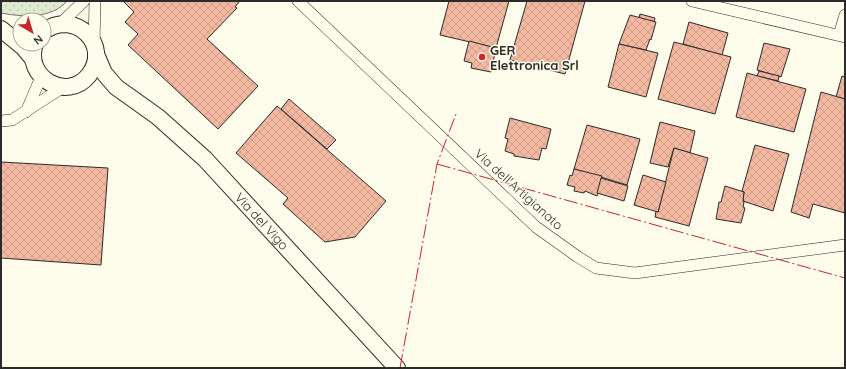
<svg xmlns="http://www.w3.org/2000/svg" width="846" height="369" font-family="Quicksand,sans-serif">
	<defs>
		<pattern id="grass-dots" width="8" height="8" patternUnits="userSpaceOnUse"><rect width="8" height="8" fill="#deebd1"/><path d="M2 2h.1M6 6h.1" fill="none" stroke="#bfcab4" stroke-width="1.8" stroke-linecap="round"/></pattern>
		<pattern id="building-cross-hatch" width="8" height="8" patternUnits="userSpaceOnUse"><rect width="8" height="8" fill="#f2b8a0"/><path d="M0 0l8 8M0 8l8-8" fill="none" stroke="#d09e8a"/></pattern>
	</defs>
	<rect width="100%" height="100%" fill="#fdfbea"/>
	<path fill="url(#grass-dots)" stroke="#74746e" d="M1,1H67C52,19 22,17 1,13Z"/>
	<g fill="url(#building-cross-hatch)" stroke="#2b2b2b">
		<polygon points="123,1 240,1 235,7 237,8 207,39 258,86 218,129 128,45 138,34 125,22 134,12"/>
		<polygon points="449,1 509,1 496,48 440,35"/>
		<polygon points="527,1 585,1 565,74 510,60"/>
		<polygon points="640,14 655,18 654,22 639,18"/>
		<polygon points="630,15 656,22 651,40 650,39 646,50 619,44"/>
		<polygon points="689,22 728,33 722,55 683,44"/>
		<polygon points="469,41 496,48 491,72 471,68 472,63 464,61"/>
		<polygon points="674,42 731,57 715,114 658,99"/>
		<polygon points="764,43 790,49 781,77 757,70"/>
		<polygon points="619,44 658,53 646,97 608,87"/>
		<polygon points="759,71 779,76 778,81 757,76"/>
		<polygon points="747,73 806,89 794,132 736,117"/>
		<polygon points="842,76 845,77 845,99 836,97"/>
		<polygon points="821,92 845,99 845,213 813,204 809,218 791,212"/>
		<polygon points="289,99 336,140 327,149 281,109"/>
		<polygon points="277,106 386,201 355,237 325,242 283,204 288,198 236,153"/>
		<polygon points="510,118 551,129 546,149 542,148 539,160 514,156 514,154 505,151 508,139 505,138"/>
		<polygon points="660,122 695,131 690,153 674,148 668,167 650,163"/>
		<polygon points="587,125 640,139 627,185 574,169"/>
		<polygon points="755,145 789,154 773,211 743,201 744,192 742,191"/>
		<polygon points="674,148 708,158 689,226 655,217 656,211 658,212"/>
		<polygon points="1,162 108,168 101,265 1,258"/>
		<polygon points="574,169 602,176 597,196 585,191 584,193 574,191 575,187 567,185 570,175 572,176"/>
		<polygon points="643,175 666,182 658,212 634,205"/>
		<polygon points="601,178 628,186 624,201 597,193"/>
		<polygon points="725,186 744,192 743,201 744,202 743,207 745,208 741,223 716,219 719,202 721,202"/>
	</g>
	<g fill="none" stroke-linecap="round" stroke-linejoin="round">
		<defs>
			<g id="street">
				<polyline points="298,1 536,227 578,257 596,268 635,273 845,245"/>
				<polyline points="692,1 845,37"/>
				<polyline points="60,24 84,1"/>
				<polyline points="839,35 845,15"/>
				<polyline points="94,44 95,1"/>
				<polyline points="26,112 41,77"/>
				<polyline points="1,121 12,120 65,86"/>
			</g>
			<g id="secondary">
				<polyline points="1,29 23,47 33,59"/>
				<path d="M35,44C23,77 67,103 89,75C112,45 75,9 44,31"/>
				<path id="s1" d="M96,54L104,73L116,87L158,117L205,159L397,368"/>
			</g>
		</defs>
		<use href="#street" stroke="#2b2b2b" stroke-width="12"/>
		<use href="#secondary" stroke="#2b2b2b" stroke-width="18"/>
		<use href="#street" stroke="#fdfbea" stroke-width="11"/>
		<use href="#secondary" stroke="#fdfbea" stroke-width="16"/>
		<g stroke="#c62828" stroke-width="1" stroke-dasharray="14 3 2 3" stroke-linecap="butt">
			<polyline points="437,164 845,278"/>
			<polyline points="400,368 437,164 456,114"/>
		</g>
	</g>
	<circle fill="#c62828" stroke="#fdfbea" stroke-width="1.5" cx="482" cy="57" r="4"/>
	<g text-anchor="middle" stroke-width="3" stroke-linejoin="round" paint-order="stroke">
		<g font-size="13" font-weight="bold" fill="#2b2b2b" stroke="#fdfbea" text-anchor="start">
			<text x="490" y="55">GER<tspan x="490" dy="15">Elettronica Srl</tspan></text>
		</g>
		<g font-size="13" fill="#2b2b2b" stroke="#fdfbea">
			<text transform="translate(519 189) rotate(42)" y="5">Via dell'Artigianato</text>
			<text dy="5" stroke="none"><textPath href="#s1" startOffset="238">Via del Vigo</textPath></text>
		</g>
	</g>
	<rect width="846" height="369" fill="none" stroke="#2b2b2b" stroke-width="4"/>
	<g transform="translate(32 32) rotate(142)"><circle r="19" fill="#fdfbea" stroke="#a9a89e"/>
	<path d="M0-3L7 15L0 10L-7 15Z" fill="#c62828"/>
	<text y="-6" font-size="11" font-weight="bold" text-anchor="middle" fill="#2b2b2b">N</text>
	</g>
</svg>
